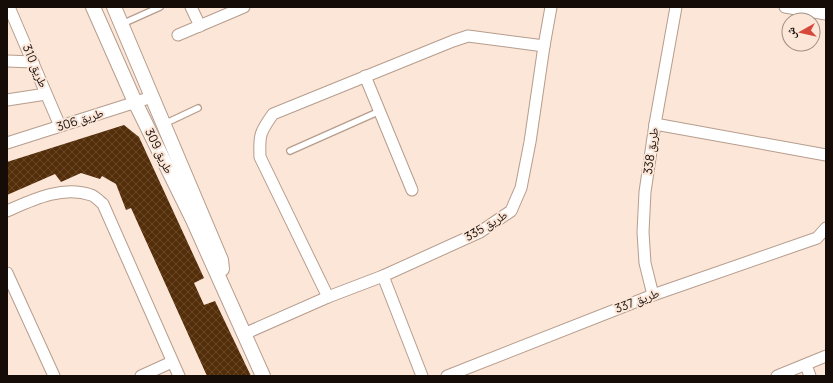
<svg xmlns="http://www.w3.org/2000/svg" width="833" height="383" font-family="Manrope,'Noto Naskh Arabic',sans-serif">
	<defs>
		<pattern id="building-cross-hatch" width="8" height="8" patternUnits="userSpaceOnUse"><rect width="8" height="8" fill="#542d09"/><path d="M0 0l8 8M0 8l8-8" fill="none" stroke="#68482b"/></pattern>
	</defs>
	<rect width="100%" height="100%" fill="#fbe6d8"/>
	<polygon fill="url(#building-cross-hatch)" points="124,125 139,137 204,278 194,283 204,305 215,301 251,376 207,376 131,208 126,210 116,184 102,176 100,179 81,173 61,182 55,174 7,195 7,162"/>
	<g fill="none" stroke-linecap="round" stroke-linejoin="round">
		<defs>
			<g id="service">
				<polyline points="122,24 160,7"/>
				<polyline points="164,124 198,108"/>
				<polyline points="290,151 380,111"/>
			</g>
			<g id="minor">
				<polyline points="9,7 60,126"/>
				<polyline points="191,7 200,26"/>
				<polyline points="785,7 826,14"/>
				<polyline points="178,35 244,7"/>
				<polyline points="7,61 33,62"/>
				<polyline points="365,76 412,190"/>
				<polyline points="7,100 46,94"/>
				<polyline points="655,124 826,155"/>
				<polyline points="7,143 152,97"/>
				<path d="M7,211C32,200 63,185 91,195C95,196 99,201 103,204L179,376"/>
				<polyline points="7,273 54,376"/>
				<polyline points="383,276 422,376"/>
				<polyline points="653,295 645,263 643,232 645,192 655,124 676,7"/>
				<path d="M328,297L260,157C259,135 260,132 273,114L453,41L468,36L544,46"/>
				<polyline points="244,334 328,297 383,276 480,232 511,211 521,188 530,142 544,46 551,7"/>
				<polyline points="806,365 810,376"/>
				<polyline points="141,376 172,362"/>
				<polyline points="447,376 653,295 817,238 826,228"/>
				<polyline points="777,376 826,356"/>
			</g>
			<g id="tertiary">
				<polyline points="93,7 135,102 193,220 263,376"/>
				<polyline points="114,7 221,260 222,269"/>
			</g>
		</defs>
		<use href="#service" stroke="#b69d8d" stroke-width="8"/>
		<use href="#minor" stroke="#b69d8d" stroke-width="13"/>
		<use href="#tertiary" stroke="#b69d8d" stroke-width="16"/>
		<use href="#service" stroke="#fff" stroke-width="5.5"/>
		<use href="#minor" stroke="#fff" stroke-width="11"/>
		<use href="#tertiary" stroke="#fff" stroke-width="14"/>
	</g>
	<g text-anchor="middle" stroke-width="4" stroke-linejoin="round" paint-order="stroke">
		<g font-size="12" fill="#150c07" stroke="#fbe6d8">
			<text transform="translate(35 66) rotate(67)" y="4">طريق 310</text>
			<text transform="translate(80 120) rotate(-18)" y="4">طريق 306</text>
			<text transform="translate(159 151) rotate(64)" y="4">طريق 309</text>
			<text transform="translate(651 151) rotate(-82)" y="4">طريق 338</text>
			<text transform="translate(486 226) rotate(-31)" y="4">طريق 335</text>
			<text transform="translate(637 301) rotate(-21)" y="4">طريق 337</text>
		</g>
	</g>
	<rect width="833" height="383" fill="none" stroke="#150c07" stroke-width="16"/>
	<g transform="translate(801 32) rotate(262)"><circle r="19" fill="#fbe6d8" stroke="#9f8f84"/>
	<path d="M0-3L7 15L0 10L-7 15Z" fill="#d6483a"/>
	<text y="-6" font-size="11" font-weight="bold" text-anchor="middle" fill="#150c07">ش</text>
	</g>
</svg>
